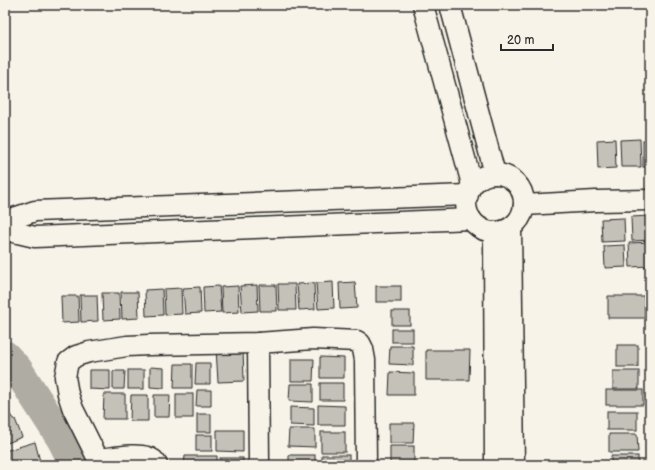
<svg xmlns="http://www.w3.org/2000/svg" width="655" height="470" font-family="'Balsamiq Sans',sans-serif">
	<rect width="100%" height="100%" fill="#f7f3e8"/>
	<filter id="ink" filterUnits="userSpaceOnUse"><feTurbulence type="fractalNoise" baseFrequency=".025" numOctaves="2"/><feDisplacementMap in="SourceGraphic" scale="8" xChannelSelector="R" yChannelSelector="G"/><feConvolveMatrix kernelMatrix="1 2 1 2 8 2 1 2 1" color-interpolation-filters="sRGB"/></filter>
	<g filter="url(#ink)">
		<g fill="none" stroke-linecap="round" stroke-linejoin="round">
			<polyline stroke="#afaca4" stroke-width="31" points="5,356 17,369 62,439 75,465"/>
		</g>
		<g fill="#c4c1b9" stroke="#2b2b2b">
			<polygon points="615,139 616,168 598,169 597,140"/>
			<polygon points="640,139 641,167 621,167 620,140"/>
			<rect x="643" y="140" width="7" height="27"/>
			<polygon points="650,216 650,240 632,241 631,217"/>
			<polygon points="624,218 625,241 602,242 601,219"/>
			<polygon points="650,242 650,266 630,267 629,243"/>
			<polygon points="625,245 626,267 605,268 604,246"/>
			<polygon points="333,282 334,308 318,309 316,283"/>
			<polygon points="355,282 357,308 340,309 339,283"/>
			<polygon points="314,283 315,309 299,310 297,284"/>
			<polygon points="278,284 295,284 296,310 279,310"/>
			<polygon points="257,285 258,311 242,312 240,286"/>
			<polygon points="259,285 276,285 277,311 260,311"/>
			<polygon points="219,286 221,312 204,313 203,287"/>
			<polygon points="238,286 239,312 222,313 221,287"/>
			<rect x="376" y="286" width="25" height="16"/>
			<polygon points="200,287 201,313 185,314 183,288"/>
			<polygon points="181,288 182,314 165,315 164,289"/>
			<polygon points="162,289 163,315 146,316 145,290"/>
			<polygon points="121,292 138,292 139,318 122,319"/>
			<polygon points="102,293 119,293 120,319 103,320"/>
			<polygon points="80,295 97,295 98,321 81,322"/>
			<polygon points="61,296 78,296 79,322 62,323"/>
			<polygon points="608,296 644,296 645,318 608,318"/>
			<rect x="392" y="311" width="18" height="14"/>
			<rect x="392" y="329" width="21" height="13"/>
			<rect x="617" y="345" width="21" height="22"/>
			<polygon points="390,346 413,346 413,365 389,364"/>
			<polygon points="243,348 244,381 218,382 216,349"/>
			<polygon points="426,350 470,350 469,380 426,380"/>
			<polygon points="320,357 344,358 344,378 320,378"/>
			<polygon points="291,359 314,359 313,381 291,381"/>
			<polygon points="196,363 210,363 210,384 195,384"/>
			<polygon points="175,364 192,364 192,388 174,388"/>
			<polygon points="150,367 164,368 164,388 150,387"/>
			<polygon points="89,370 110,370 110,390 89,389"/>
			<rect x="128" y="370" width="16" height="19"/>
			<polygon points="113,371 125,371 124,389 113,389"/>
			<rect x="613" y="371" width="26" height="18"/>
			<polygon points="390,372 414,373 414,395 389,395"/>
			<rect x="320" y="383" width="23" height="17"/>
			<polygon points="290,384 313,384 313,402 289,401"/>
			<polygon points="197,390 211,390 211,406 196,406"/>
			<rect x="606" y="390" width="37" height="15"/>
			<polygon points="104,394 125,394 125,419 103,419"/>
			<rect x="176" y="394" width="17" height="24"/>
			<polygon points="131,395 148,395 148,421 130,421"/>
			<polygon points="154,395 170,395 169,417 154,417"/>
			<polygon points="318,405 345,406 345,425 318,425"/>
			<polygon points="5,407 13,419 15,419 22,437 5,444"/>
			<polygon points="290,407 314,408 314,426 290,425"/>
			<rect x="607" y="411" width="30" height="19"/>
			<rect x="197" y="414" width="14" height="18"/>
			<polygon points="389,423 414,423 413,443 389,443"/>
			<polygon points="289,429 315,429 315,447 288,446"/>
			<polygon points="217,430 243,430 243,452 217,451"/>
			<rect x="321" y="432" width="24" height="20"/>
			<polygon points="609,434 637,434 638,452 609,452"/>
			<rect x="196" y="435" width="16" height="16"/>
			<polygon points="35,442 41,465 5,465 5,451"/>
			<rect x="390" y="446" width="24" height="19"/>
			<rect x="289" y="455" width="26" height="10"/>
			<rect x="322" y="455" width="27" height="10"/>
			<polygon points="185,456 217,456 217,465 184,465"/>
			<rect x="611" y="456" width="27" height="9"/>
			<rect x="220" y="458" width="23" height="7"/>
		</g>
		<g fill="none" stroke-linecap="round" stroke-linejoin="round">
			<defs>
				<g id="minor">
					<polyline points="423,5 472,184"/>
					<polyline points="450,5 495,174"/>
					<circle cx="495" cy="203" r="29"/>
					<polyline points="524,205 596,201 650,200"/>
					<polyline points="5,221 35,211 468,195"/>
					<polyline points="511,228 514,465"/>
					<polyline points="5,230 35,237 471,219"/>
					<polyline points="494,232 495,465"/>
					<polyline points="258,343 259,465"/>
					<path d="M98,459C112,458 134,453 147,457C152,458 155,461 157,465"/>
					<polyline points="101,465 73,409 68,394 65,377 68,362 76,356 89,352 127,346 149,345 258,343 313,339 357,341 360,343 363,349 365,360 366,465"/>
				</g>
			</defs>
			<use href="#minor" stroke="#2b2b2b" stroke-width="23"/>
			<use href="#minor" stroke="#f7f3e8" stroke-width="20"/>
		</g>
	</g>
	<rect width="655" height="470" fill="none" stroke="#f7f3e8" stroke-width="20"/>
	<rect x="10" y="10" width="635" height="450" fill="none" stroke="#2b2b2b" stroke-width="1.5" filter="url(#ink)"/>
	<path d="M501 44v6h52v-6" fill="none" stroke="#2b2b2b" stroke-width="2"/>
	<text x="507" y="44" font-size="12" fill="#2b2b2b" stroke="#f7f3e8" stroke-width="3" paint-order="stroke">20 m</text>
</svg>
